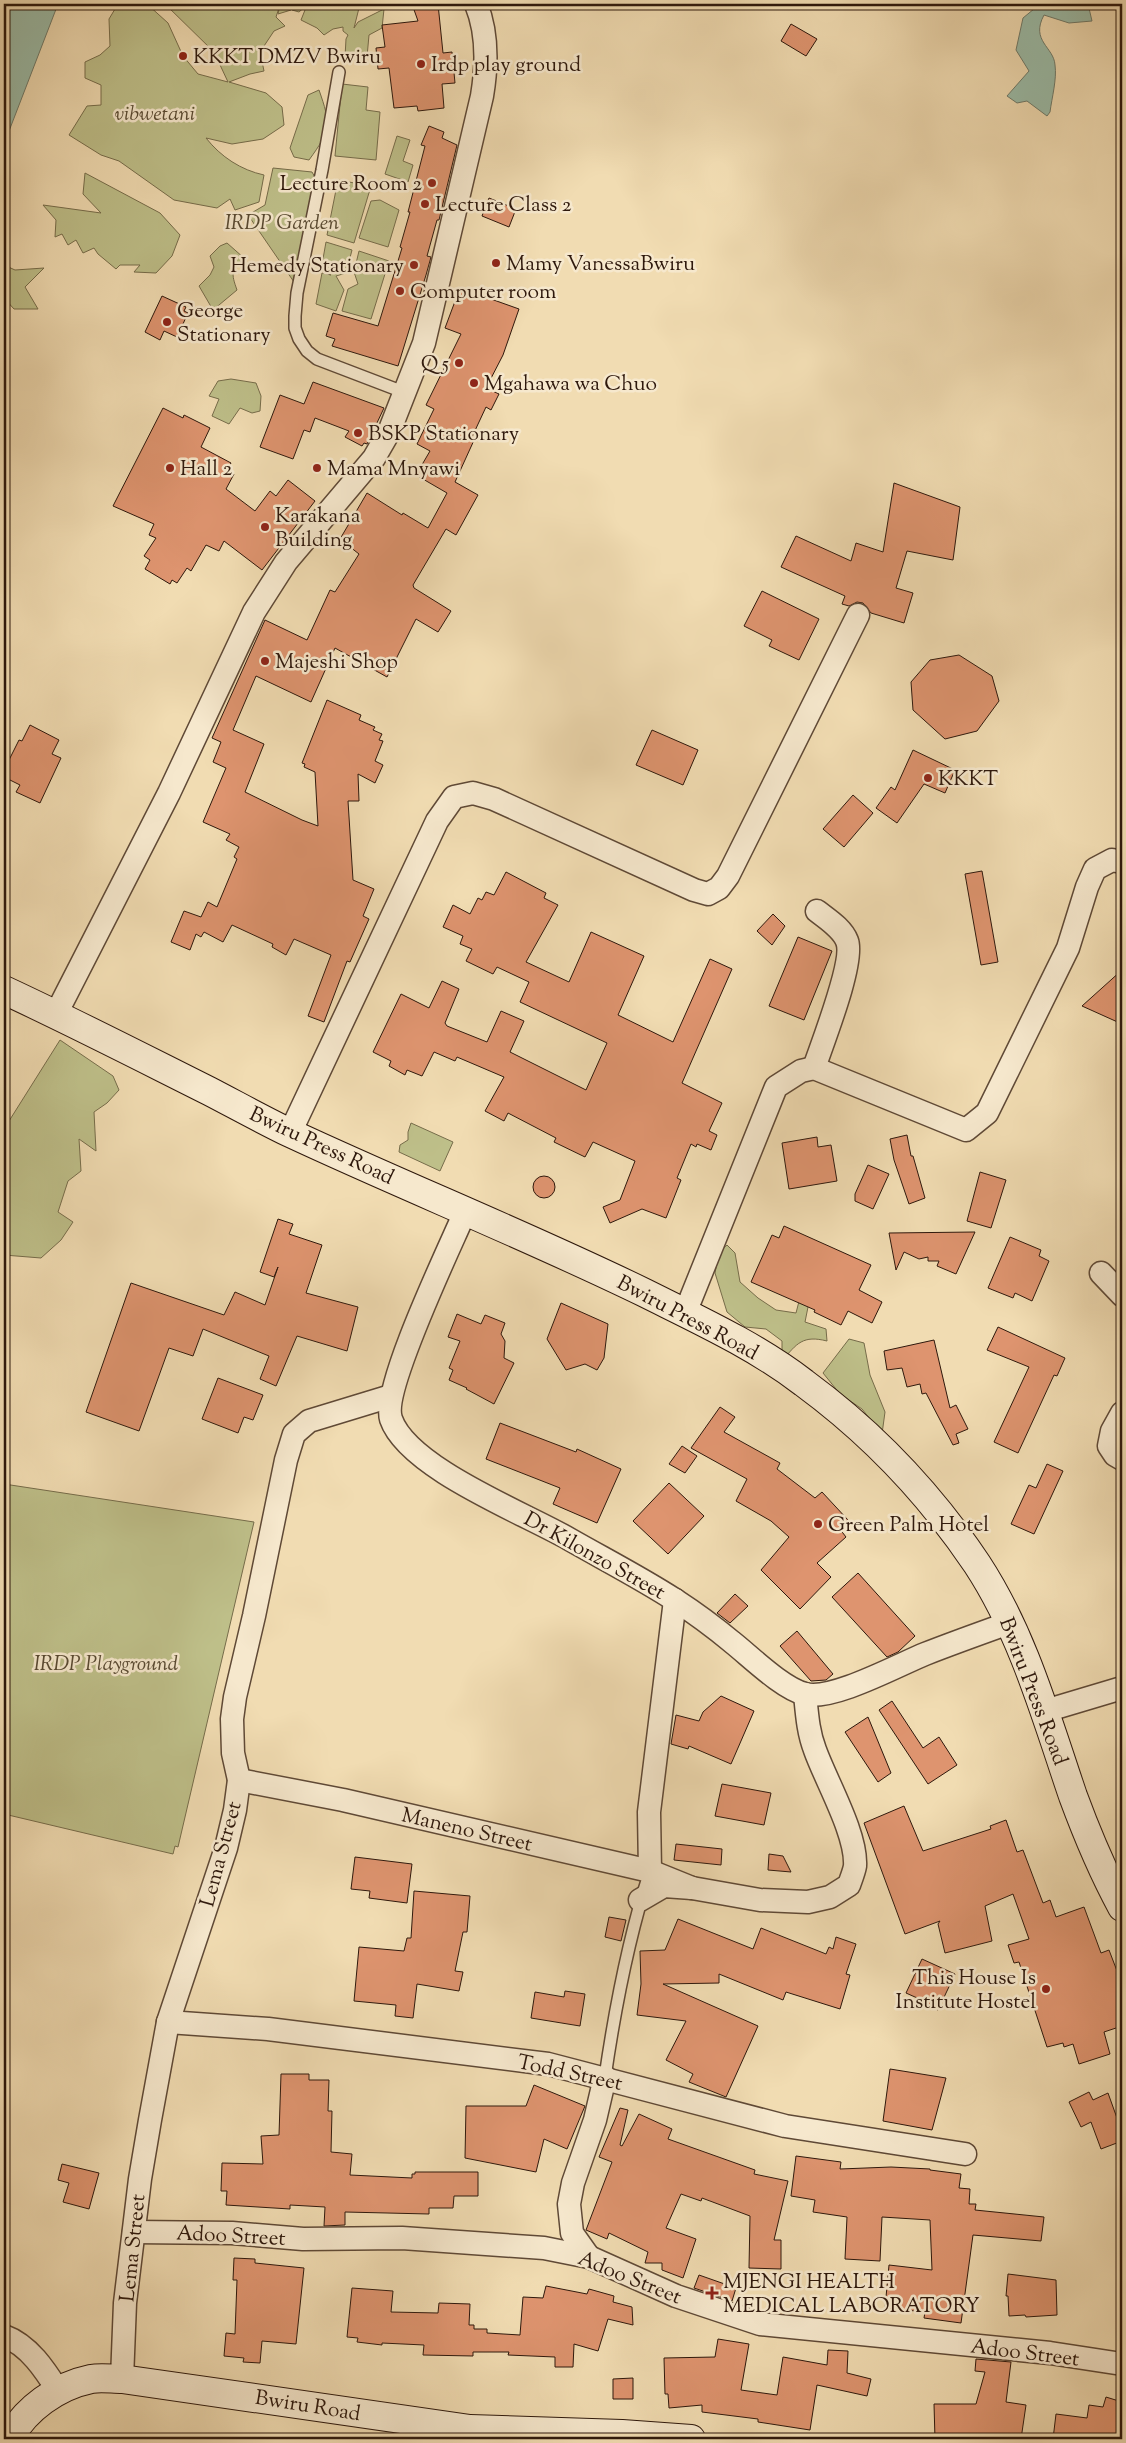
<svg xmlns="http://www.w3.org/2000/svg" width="1126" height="2443" font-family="'Sorts Mill Goudy',serif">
	<rect width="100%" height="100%" fill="#f1dcb2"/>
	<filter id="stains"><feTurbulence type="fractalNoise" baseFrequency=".004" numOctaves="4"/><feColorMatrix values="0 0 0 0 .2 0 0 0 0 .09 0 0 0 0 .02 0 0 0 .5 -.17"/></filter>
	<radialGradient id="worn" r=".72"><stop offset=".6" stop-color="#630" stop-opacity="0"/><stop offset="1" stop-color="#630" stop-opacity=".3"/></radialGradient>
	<g fill="#bebf89" stroke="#766c4a">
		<path d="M118,4H147L168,23L183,56L198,74L228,82L214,52L165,4H292L291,10L278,14L280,5L276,17L285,26L274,31L260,52L264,71L250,74L229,82L266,93L282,107L284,125L263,139L232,144L206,138C221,157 241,170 264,175L259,202L235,210L230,199L217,208L174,200L119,161L101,155L69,135L87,106L101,105V85L85,78V62L100,55L110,46L109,19Z"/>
		<polygon points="294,4 360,4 354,28 358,22 384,9 382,28 369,35 367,57 345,57 346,39 348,35 343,31 343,27 333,29 324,35 317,28 301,20 307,5 299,12 292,10"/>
		<polygon points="342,84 368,87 366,110 380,112 376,160 335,156"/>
		<path d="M319,90C331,124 331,130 309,160L294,157L290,148L308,95Z"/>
		<polygon points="397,136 410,140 403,161 413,165 408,182 385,174"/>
		<polygon points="273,168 312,172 316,179 294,282 248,215 265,205"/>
		<polygon points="85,173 160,213 180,235 172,256 156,273 134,272 140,265 120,265 116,269 98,254 94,248 83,253 76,240 68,245 62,234 55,237 56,220 43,205 101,213 83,194"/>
		<polygon points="338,180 371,186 354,243 327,235"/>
		<polygon points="380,200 399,210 388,247 359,238 371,201"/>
		<polygon points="326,242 352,250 346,273 336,276 344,290 336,311 316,304 322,273 331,275 321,270"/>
		<path d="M227,243L244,258C231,271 231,273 237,290L213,310L199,286L210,275L214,267L210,256L220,246Z"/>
		<polygon points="359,251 389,261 371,319 342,311 348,289 358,284 354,272"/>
		<polygon points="4,265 15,270 44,268 25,287 38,309 14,309 4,298"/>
		<polygon points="231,379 256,383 261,396 260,411 252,413 240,408 229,424 212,416 219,399 209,396 218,381"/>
		<polygon points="60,1040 113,1076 119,1090 107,1103 94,1112 96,1151 79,1139 81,1171 68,1181 58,1212 73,1222 61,1240 41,1258 4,1255 4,1129"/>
		<polygon points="411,1123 453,1142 440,1171 399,1152 400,1145 408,1140 408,1132"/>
		<path d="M727,1245L735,1253L740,1282L758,1298L776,1310L796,1313L805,1278L809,1302L805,1322L826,1329L827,1341C803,1335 797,1343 782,1361V1341L766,1329L745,1327L727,1312L715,1273L719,1252Z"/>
		<polygon points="849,1339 864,1343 870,1375 885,1412 882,1434 862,1409 840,1394 823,1373"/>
		<polygon points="4,1484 254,1522 178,1847 175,1846 173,1854 4,1814"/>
	</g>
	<g fill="#9bbca8" stroke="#6f7a6a">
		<polygon points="4,4 58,4 4,144"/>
		<path d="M1040,4H1088L1092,21L1069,23L1044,15C1030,41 1054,47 1055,65C1057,79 1052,97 1050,112L1047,116L1027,101L1017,103L1007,96L1029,71L1016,50L1023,18Z"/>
	</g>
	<g fill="#de946f" stroke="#2e180c">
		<polygon points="412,4 438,4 443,53 452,52 455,83 442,84 444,108 418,111 417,106 394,108 389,68 378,69 376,48 385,47 382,25 418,21"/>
		<polygon points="791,24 817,39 806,56 781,41"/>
		<polygon points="429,126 444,132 442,138 457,145 439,220 437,220 427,256 431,257 426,275 398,366 332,346 335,339 326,336 333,313 378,326 402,248 400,247 410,212 408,212 425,146 421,145"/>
		<polygon points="489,198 516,209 509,227 482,216"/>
		<polygon points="460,288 519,309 503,355 486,388 499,394 491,410 486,407 472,437 475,438 455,482 478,495 456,535 446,529 413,585 414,588 451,611 438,632 416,619 387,677 335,648 311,702 256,676 233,730 264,744 245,792 302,820 318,826 315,772 304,767 305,764 302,763 327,700 361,715 359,720 375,727 373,730 382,734 379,740 383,741 375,761 383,765 375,783 358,774 359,801 348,801 353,880 374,889 363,916 369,919 350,962 347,961 324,1022 308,1016 331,955 294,939 286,955 272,947 273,944 232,925 223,942 204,932 201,937 196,934 190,950 171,942 184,911 201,917 208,902 217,907 237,859 234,857 239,847 226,840 230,834 203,822 226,768 213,762 221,742 212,738 265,620 307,640 330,590 335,592 359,554 340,539 367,493 402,515 403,513 428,528 447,493 416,475 430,451 417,444 434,409 426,405 461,334 445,328"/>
		<polygon points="162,296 186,307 184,311 188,313 177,337 164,331 160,340 145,332"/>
		<polygon points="313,382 384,408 367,444 364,443 362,446 345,437 349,431 315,418 310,432 304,430 293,459 260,447 280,395 304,404"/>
		<polygon points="163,408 183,418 184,415 210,428 201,447 231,463 227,470 234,474 226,489 255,511 270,491 276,496 288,480 315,501 262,570 224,541 219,551 206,545 191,571 187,568 177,583 172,580 170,584 145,569 150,560 144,556 156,538 149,535 154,524 113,506"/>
		<polygon points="894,483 960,507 953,560 907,551 896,588 913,593 904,623 871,613 863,603 857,602 849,606 842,604 845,596 781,567 796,536 851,561 856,543 883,552"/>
		<polygon points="762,591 819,619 799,660 769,646 772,640 744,626"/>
		<polygon points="959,655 992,676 999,701 977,731 945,739 913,710 911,682 930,660"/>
		<polygon points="30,725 59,740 52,754 61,758 40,803 16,792 20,785 4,777 4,770 19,740 22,741"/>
		<polygon points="652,730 698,750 683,785 636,765"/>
		<polygon points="913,750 955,770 945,793 924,784 897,823 876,808 891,787 895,790"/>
		<polygon points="853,795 873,813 844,847 823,829"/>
		<polygon points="982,871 998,962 981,965 965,874"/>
		<polygon points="506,872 546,893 544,898 558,905 526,962 569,982 591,932 644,956 618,1015 673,1042 710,959 732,969 682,1083 722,1103 709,1131 717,1135 711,1150 697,1144 696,1147 691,1144 677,1178 681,1180 666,1218 642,1209 610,1223 603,1207 620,1200 635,1161 593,1142 585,1157 554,1142 556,1138 508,1113 504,1121 485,1111 504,1077 457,1057 455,1061 434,1052 422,1076 407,1070 405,1075 389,1066 391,1061 373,1052 401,994 429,1008 442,981 459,989 445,1023 447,1026 487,1042 501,1011 524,1021 510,1052 586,1090 607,1043 520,1002 529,982 497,967 493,974 466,961 472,949 460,944 463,936 443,927 453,905 470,914 478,898 482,900 486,892 494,895"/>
		<polygon points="773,914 785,926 772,945 757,931"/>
		<polygon points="798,937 832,951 804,1020 769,1006"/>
		<polygon points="1122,970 1122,1024 1082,1006"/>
		<polygon points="907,1135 911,1156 913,1156 925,1198 909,1204 894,1160 890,1139"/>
		<polygon points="817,1137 818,1147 831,1145 837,1181 789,1189 782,1143"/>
		<polygon points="868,1165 889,1174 873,1209 855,1201 855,1194"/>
		<polygon points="980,1172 1006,1180 991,1228 967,1221"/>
		<circle cx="544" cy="1187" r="11"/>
		<polygon points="278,1219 293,1224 289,1234 322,1245 306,1293 358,1307 347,1351 297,1336 276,1386 260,1379 269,1356 203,1329 193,1356 169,1348 139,1431 86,1412 131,1283 224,1315 235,1292 265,1305 278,1267 274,1277 260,1272"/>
		<polygon points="784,1226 871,1265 859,1290 882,1302 872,1323 848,1311 841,1325 814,1312 815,1310 751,1282 772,1235 779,1238"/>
		<polygon points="975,1232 956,1274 937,1266 939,1261 928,1261 928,1257 919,1259 904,1252 896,1270 889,1233"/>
		<polygon points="1010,1237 1041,1250 1039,1256 1049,1261 1032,1301 1015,1293 1013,1298 988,1288"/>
		<polygon points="561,1303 608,1324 604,1358 597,1370 585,1364 566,1370 547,1339"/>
		<polygon points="457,1314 481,1324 485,1315 505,1323 501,1334 505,1341 504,1358 514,1363 494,1404 466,1389 467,1388 449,1380 453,1370 449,1368 460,1341 448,1337"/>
		<polygon points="998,1327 1065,1358 1057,1376 1054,1375 1018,1453 994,1442 1029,1367 987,1350"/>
		<polygon points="934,1340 950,1408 956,1405 968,1429 956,1434 959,1443 953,1445 926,1393 922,1394 920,1384 907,1387 902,1368 887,1370 884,1351"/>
		<polygon points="218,1378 263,1395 253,1420 244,1417 238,1433 202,1419"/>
		<polygon points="720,1407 735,1417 724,1432 780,1463 777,1469 815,1498 822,1492 848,1520 839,1528 846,1537 817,1563 831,1577 800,1609 761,1570 789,1537 771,1521 736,1501 747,1479 691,1448"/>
		<polygon points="500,1423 576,1452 577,1449 621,1469 597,1523 553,1504 560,1488 486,1459"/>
		<polygon points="682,1446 697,1456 685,1473 669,1464"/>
		<polygon points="1047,1464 1063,1471 1034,1534 1011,1524 1029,1485 1036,1488"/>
		<polygon points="669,1483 704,1516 668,1554 633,1521"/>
		<polygon points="858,1573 915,1636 898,1652 887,1657 832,1597"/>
		<polygon points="735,1594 748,1606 730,1623 717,1613"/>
		<polygon points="797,1631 833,1674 826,1680 811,1681 780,1646"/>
		<polygon points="721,1696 754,1711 731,1764 689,1746 688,1749 671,1744 676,1715 699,1721 703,1712"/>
		<polygon points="892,1701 923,1748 939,1737 957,1765 928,1784 879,1710"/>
		<polygon points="868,1717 891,1773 878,1782 845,1732"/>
		<polygon points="722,1784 771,1793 764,1825 715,1816"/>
		<polygon points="904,1806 923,1851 991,1829 990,1826 1006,1820 1017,1852 1023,1850 1043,1903 1050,1900 1056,1917 1084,1907 1101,1953 1109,1950 1122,1984 1122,2026 1104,2032 1110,2054 1079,2064 1073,2044 1064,2047 1063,2043 1047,2047 1019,1962 1014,1963 1008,1945 1029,1939 1013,1894 985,1906 992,1941 945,1953 938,1924 940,1921 905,1934 864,1823"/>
		<polygon points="676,1844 722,1849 721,1865 674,1860"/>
		<polygon points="769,1854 783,1856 791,1872 768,1870"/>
		<polygon points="355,1857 412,1864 407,1903 369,1898 370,1891 351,1889"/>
		<polygon points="414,1891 470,1896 467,1932 463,1932 455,1971 463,1972 459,1991 417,1984 413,2018 395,2016 396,2005 354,2001 359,1947 404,1951 407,1938 411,1938"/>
		<polygon points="609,1917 626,1920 621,1941 605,1937"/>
		<polygon points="678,1919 753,1949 761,1928 826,1954 829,1947 833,1949 836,1937 856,1944 846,1974 850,1975 840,2009 786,1992 783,2000 719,1974 719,1983 663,1984 758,2026 726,2097 689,2082 693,2074 666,2060 686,2021 637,2015 641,1984 640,1951 665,1950"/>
		<polygon points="922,1959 955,1974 938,2010 923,2003 924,2001 906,1993"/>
		<polygon points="565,1991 585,1994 580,2026 531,2018 535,1992 564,1997"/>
		<polygon points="890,2069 946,2078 932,2130 883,2121"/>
		<polygon points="281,2074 309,2074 309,2080 329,2080 328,2111 332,2111 331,2152 352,2154 350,2175 412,2178 412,2174 415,2174 415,2172 478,2172 478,2196 454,2196 453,2208 429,2208 429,2214 345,2212 345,2225 324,2226 325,2207 290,2205 290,2209 226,2205 227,2191 221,2191 222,2163 263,2164 261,2136 279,2135"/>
		<polygon points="534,2085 585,2106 567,2149 544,2139 536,2172 465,2158 466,2106 526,2106"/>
		<polygon points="1089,2092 1093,2100 1108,2093 1122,2132 1122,2141 1101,2149 1091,2122 1081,2127 1069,2102"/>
		<polygon points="620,2108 628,2110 620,2145 622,2146 639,2114 672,2129 668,2139 755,2170 754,2174 788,2181 774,2240 781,2240 781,2269 749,2268 750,2216 702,2198 701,2201 681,2194 666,2228 696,2239 683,2278 662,2270 662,2263 645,2263 648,2252 609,2233 607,2239 586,2230 612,2162 599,2157"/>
		<polygon points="796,2156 841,2162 840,2169 891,2167 930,2169 930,2170 961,2174 959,2188 970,2189 969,2204 976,2204 975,2210 1044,2217 1041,2241 973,2235 961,2323 924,2318 925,2312 885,2308 889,2265 932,2270 930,2220 882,2217 880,2261 845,2259 847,2217 813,2212 815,2200 791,2196"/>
		<polygon points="62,2164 99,2173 89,2209 63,2202 69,2183 58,2180"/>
		<polygon points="234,2258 255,2259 255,2263 304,2268 296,2344 262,2341 260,2363 243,2362 244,2358 224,2356 226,2333 235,2334 237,2280 233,2280"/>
		<polygon points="1008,2274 1056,2280 1057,2315 1026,2317 1025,2315 1009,2316 1008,2296 1006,2296"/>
		<polygon points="699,2275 736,2288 732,2301 694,2288"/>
		<polygon points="546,2286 587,2294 589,2289 614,2296 613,2302 632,2307 633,2325 608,2319 598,2351 574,2344 573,2367 555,2367 555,2357 508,2355 509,2352 473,2352 473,2356 423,2355 424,2345 382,2343 382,2345 357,2342 358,2338 347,2337 352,2288 393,2291 391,2312 438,2313 439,2303 470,2304 469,2325 474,2325 474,2329 487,2329 487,2333 520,2335 523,2297 543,2298"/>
		<polygon points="718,2339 749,2344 741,2390 777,2395 783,2357 827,2365 828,2350 848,2351 847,2373 871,2379 867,2396 817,2385 810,2430 758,2422 758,2419 702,2412 702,2405 669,2408 668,2394 665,2394 664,2358 715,2357"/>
		<polygon points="976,2359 1011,2362 1006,2402 1026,2405 1021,2439 935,2439 934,2404 976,2404 985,2372 975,2371"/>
		<polygon points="633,2378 633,2399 613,2399 613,2379"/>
		<polygon points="1106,2397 1122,2402 1122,2439 1053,2439 1056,2414 1087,2418 1089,2405 1103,2407"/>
	</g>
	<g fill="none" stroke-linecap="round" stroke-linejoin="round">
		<defs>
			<g id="lane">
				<polyline points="339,72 322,170 297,293 295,316 295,328 299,339 307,351 317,359 406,393"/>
				<path d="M605,2077C615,2008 628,1939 650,1871"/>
			</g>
			<g id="street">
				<path d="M56,1014L169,793L254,612L286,562L374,458L389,432L424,343L482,96C487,66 488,33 476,4"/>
				<path d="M814,1068C822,1044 855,961 847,941C842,928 827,919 817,911"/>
				<polyline points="290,1133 437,821 454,797 473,793 494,799 694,890 708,894 719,888 728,876 858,615"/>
				<path d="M465,1212C450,1247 381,1390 391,1419C408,1468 524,1513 569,1539C604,1559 641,1578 675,1600C695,1613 714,1627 732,1642C751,1657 782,1688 805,1694C832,1701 898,1665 925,1654C953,1643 981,1633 1009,1623"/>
				<polyline points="1101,1273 1122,1295"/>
				<polyline points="685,1313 776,1087 801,1071 814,1068 966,1130 987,1113 1068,948 1087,887 1095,869 1112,860 1122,862"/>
				<polyline points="1122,1413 1112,1431 1109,1446 1115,1455 1122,1459"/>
				<polyline points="1045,1711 1122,1688"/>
				<polyline points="239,1780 343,1800 650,1871 692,1888"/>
				<polyline points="650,1871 649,1812 675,1600"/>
				<path d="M640,1900L664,1886L692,1888L760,1900L808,1902L830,1897L849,1885C851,1879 854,1872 855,1866C857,1834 826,1781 815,1750C808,1732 807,1714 805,1694"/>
				<polyline points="168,2022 268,2029 548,2064 785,2126 965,2154"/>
				<polyline points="134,2232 232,2233 303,2239 402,2238 544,2248 589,2257 676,2296 760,2324 1050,2353 1122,2364"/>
				<polyline points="589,2257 572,2233 569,2204 573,2183 595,2120 605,2077"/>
				<path d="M4,2336C29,2345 45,2370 59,2392"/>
				<polyline points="122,2379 125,2303 140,2179 150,2120 168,2022 226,1848 235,1810 239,1780 233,1753 232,1719 235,1697 254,1616 286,1460 294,1434 309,1421 391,1396"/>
			</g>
			<g id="secondary">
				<path d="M4,990C73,1022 141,1057 209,1091C236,1105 263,1120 290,1133C408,1188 528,1236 645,1293C699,1320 756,1346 804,1383C872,1433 930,1494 977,1564C1023,1634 1046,1717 1073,1796C1087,1834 1103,1872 1122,1907"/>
				<path d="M9,2439C25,2409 57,2386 91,2379C101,2377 112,2379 122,2379L470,2429L622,2434L691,2439"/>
			</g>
		</defs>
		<use href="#lane" stroke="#5f4936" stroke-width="14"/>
		<use href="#street" stroke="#5f4936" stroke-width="25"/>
		<use href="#secondary" stroke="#2e180c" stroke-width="30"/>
		<use href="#lane" stroke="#f6e8cd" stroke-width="11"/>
		<use href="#street" stroke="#f6e8cd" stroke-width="22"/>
		<use href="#secondary" stroke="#f6e8cd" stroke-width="28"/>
	</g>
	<g fill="#8f2418" stroke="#f6e8cd" stroke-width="2">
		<circle cx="183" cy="56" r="5"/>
		<circle cx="421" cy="64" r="5"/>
		<circle cx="432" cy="183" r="5"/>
		<circle cx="425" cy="204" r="5"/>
		<circle cx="496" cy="263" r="5"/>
		<circle cx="414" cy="265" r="5"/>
		<circle cx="400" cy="291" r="5"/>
		<circle cx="167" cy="322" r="5"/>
		<circle cx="459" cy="363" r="5"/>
		<circle cx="474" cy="383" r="5"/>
		<circle cx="358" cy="433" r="5"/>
		<circle cx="170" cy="468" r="5"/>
		<circle cx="317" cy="468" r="5"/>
		<circle cx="265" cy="527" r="5"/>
		<circle cx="265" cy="661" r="5"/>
		<circle cx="928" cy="778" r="5"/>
		<circle cx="818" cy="1524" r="5"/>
		<circle cx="1046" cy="1989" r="5"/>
		<path d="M709.5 2285.5h5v5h5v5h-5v5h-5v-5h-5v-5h5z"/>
	</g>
	<g text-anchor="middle" stroke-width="5" stroke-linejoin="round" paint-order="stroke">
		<g font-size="21" fill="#2e180c" stroke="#f6e8cd" text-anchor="start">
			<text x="193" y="63">KKKT DMZV Bwiru</text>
			<text x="431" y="71">Irdp play ground</text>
			<text x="422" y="190" text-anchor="end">Lecture Room 2</text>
			<text x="435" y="211">Lecture Class 2</text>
			<text x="506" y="270">Mamy VanessaBwiru</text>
			<text x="404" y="272" text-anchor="end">Hemedy Stationary</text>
			<text x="410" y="298">Computer room</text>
			<text x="177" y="317">George<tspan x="177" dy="24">Stationary</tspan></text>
			<text x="449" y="370" text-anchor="end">Q5</text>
			<text x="484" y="390">Mgahawa wa Chuo</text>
			<text x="368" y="440">BSKP Stationary</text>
			<text x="180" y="475">Hall 2</text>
			<text x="327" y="475">Mama Mnyawi</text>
			<text x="275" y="522">Karakana<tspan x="275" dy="24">Building</tspan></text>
			<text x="275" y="668">Majeshi Shop</text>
			<text x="938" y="785">KKKT</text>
			<text x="828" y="1531">Green Palm Hotel</text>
			<text x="1036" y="1984" text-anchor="end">This House Is<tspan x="1036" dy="24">Institute Hostel</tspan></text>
			<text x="723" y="2288">MJENGI HEALTH<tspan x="723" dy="24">MEDICAL LABORATORY</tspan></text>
		</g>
		<g font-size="21" font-style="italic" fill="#594a32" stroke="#f6e8cd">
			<text x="155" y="120">vibwetani</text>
			<text x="282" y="229">IRDP Garden</text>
			<text x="106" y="1670">IRDP Playground</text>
		</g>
		<g font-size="21" fill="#2e180c" stroke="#f6e8cd">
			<text transform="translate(322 1145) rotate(25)" y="7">Bwiru Press Road</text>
			<text transform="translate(688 1317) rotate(28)" y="7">Bwiru Press Road</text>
			<text transform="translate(595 1555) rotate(29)" y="7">Dr Kilonzo Street</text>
			<text transform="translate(1034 1691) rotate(69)" y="7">Bwiru Press Road</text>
			<text transform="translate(467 1829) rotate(13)" y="7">Maneno Street</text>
			<text transform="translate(220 1854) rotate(-75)" y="7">Lema Street</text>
			<text transform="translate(570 2072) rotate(12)" y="7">Todd Street</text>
			<text transform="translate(231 2235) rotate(3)" y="7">Adoo Street</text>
			<text transform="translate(132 2248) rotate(-84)" y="7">Lema Street</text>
			<text transform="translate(630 2277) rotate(22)" y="7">Adoo Street</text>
			<text transform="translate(1025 2352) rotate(7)" y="7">Adoo Street</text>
			<text transform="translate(308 2405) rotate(9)" y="7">Bwiru Road</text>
		</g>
	</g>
	<rect width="1126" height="2443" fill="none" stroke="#f1dcb2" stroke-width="20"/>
	<rect x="5" y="5" width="1116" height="2433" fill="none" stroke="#2e180c" stroke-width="2.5"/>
	<rect x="10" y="10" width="1106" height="2423" fill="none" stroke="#2e180c"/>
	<rect width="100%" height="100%" filter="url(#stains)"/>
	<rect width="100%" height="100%" fill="url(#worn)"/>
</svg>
